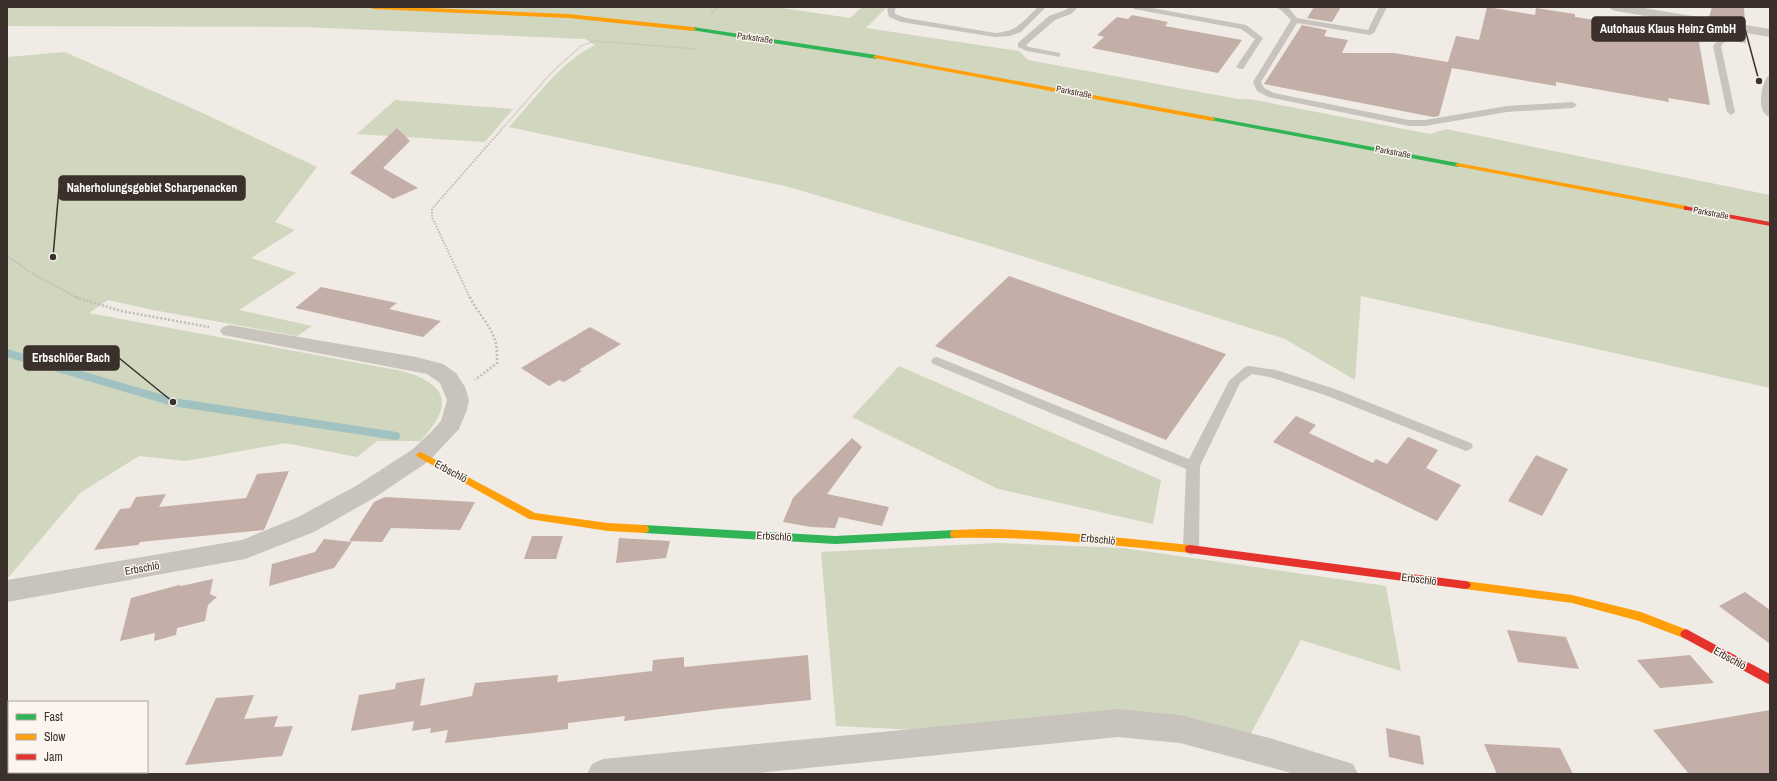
<svg xmlns="http://www.w3.org/2000/svg" width="1777" height="781" font-family="'Archivo Narrow',sans-serif">
	<rect width="100%" height="100%" fill="#f0ebe5"/>
	<g fill="#d1d6bf">
		<path d="M7,7H775L850,18L862,7H887L866,28L1012,50L1019,51L1028,60L1238,99H1250L1430,134L1446,129L1770,195V388L1361,296L1355,380L1285,339L990,246L785,186L509,127C535,99 560,62 595,45L585,39L302,27L7,26Z"/>
		<path d="M65,52L207,115L317,167L275,222L295,230L251,258L296,273L239,310L312,326L297,336L153,310L108,300L89,313L402,371C449,384 454,406 420,441H377L357,457L285,443L186,461L139,456L80,493L7,579V57Z"/>
		<polygon points="395,100 513,109 485,142 357,134"/>
		<polygon points="899,366 1161,480 1153,524 998,489 852,417"/>
		<polygon points="997,543 1123,548 1386,586 1401,671 1301,640 1249,737 1070,718 977,723 917,730 836,726 821,552"/>
	</g>
	<g fill="none" stroke-linecap="round" stroke-linejoin="round">
		<polyline stroke="#a1c2c1" stroke-width="8" points="7,353 173,402 396,436"/>
	</g>
	<g fill="#c3afa7">
		<polygon points="1314,7 1341,7 1332,22 1307,18"/>
		<polygon points="1487,7 1535,15 1536,8 1575,14 1575,17 1615,23 1615,20 1644,24 1644,22 1697,31 1710,105 1668,98 1669,102 1556,82 1556,86 1452,68 1439,116 1433,117 1264,84 1302,25 1327,30 1324,36 1348,40 1342,53 1394,53 1448,62 1456,36 1479,40"/>
		<polygon points="1712,7 1744,7 1745,23 1709,17"/>
		<polygon points="1132,15 1168,22 1165,26 1242,40 1218,73 1092,48 1104,37 1097,35 1117,17 1128,19"/>
		<polygon points="1727,31 1745,34 1746,43 1728,40"/>
		<polygon points="397,128 410,141 383,168 418,188 393,199 350,173"/>
		<polygon points="1009,276 1226,354 1166,440 935,346"/>
		<polygon points="321,287 397,303 389,309 441,321 423,337 295,308"/>
		<polygon points="590,327 621,344 579,370 582,371 564,382 559,380 549,386 521,368"/>
		<polygon points="1296,416 1316,425 1309,433 1373,463 1376,459 1387,464 1408,437 1438,450 1426,468 1461,485 1437,521 1273,442"/>
		<polygon points="852,438 862,447 827,494 889,507 882,526 839,517 835,528 811,527 783,522 793,498"/>
		<polygon points="1536,455 1568,469 1542,516 1508,501"/>
		<polygon points="289,471 264,530 140,542 138,545 94,550 120,509 130,508 136,497 166,494 159,507 246,498 257,474"/>
		<polygon points="385,497 475,502 460,530 391,528 382,542 349,541 374,502"/>
		<polygon points="532,536 563,536 556,559 524,559"/>
		<polygon points="619,538 670,541 666,558 616,563"/>
		<polygon points="324,539 352,542 334,568 269,586 272,564 315,552"/>
		<polygon points="213,579 210,594 217,597 208,605 205,621 177,628 176,635 154,641 155,633 120,641 131,598 179,585 181,586"/>
		<polygon points="1745,592 1770,610 1770,644 1719,606"/>
		<polygon points="1507,630 1566,637 1579,669 1518,662"/>
		<polygon points="808,655 811,700 720,709 624,721 625,716 568,723 568,729 445,743 448,730 430,733 431,728 412,731 414,721 351,731 359,695 395,689 396,683 425,678 420,706 472,696 475,683 558,675 557,682 652,671 653,660 684,657 684,667"/>
		<polygon points="1690,655 1714,683 1660,688 1637,660"/>
		<polygon points="254,695 244,719 278,716 274,727 293,726 282,756 185,765 216,698"/>
		<polygon points="1770,710 1770,774 1689,774 1653,730"/>
		<polygon points="1386,728 1420,736 1424,765 1389,757"/>
		<polygon points="1484,744 1560,748 1573,774 1497,774"/>
	</g>
	<g fill="none" stroke-linecap="round" stroke-linejoin="round">
		<g stroke="#c2bbb6" stroke-width="1.5" stroke-dasharray="1 1" stroke-linecap="butt">
			<polyline points="710,14 718,7"/>
			<polyline points="500,131 552,72 581,46 595,41 697,49"/>
		</g>
		<g stroke="#c2bbb6" stroke-width="2" stroke-dasharray="1.5 1.5" stroke-linecap="butt">
			<polyline points="7,256 38,277 78,298"/>
			<polyline points="470,298 432,217 432,209 501,130"/>
		</g>
		<g stroke="#c2bbb6" stroke-width="2.5" stroke-dasharray="2 2" stroke-linecap="butt">
			<polyline points="75,297 121,311 209,327"/>
			<path d="M470,297C477,313 492,326 496,344C497,350 497,357 497,363L475,380"/>
		</g>
		<g fill="#c9c3be" fill-rule="evenodd">
			<path d="M889,7H897L895,9V14L906,18L995,33C1018,31 1022,22 1038,7H1046L1021,32L1010,36L995,37L901,22L889,17L887,9Z"/>
			<polygon points="1070,7 1078,7 1071,14 1055,20 1026,45 1029,47 1060,53 1060,57 1027,51 1018,47 1018,43 1049,16 1065,10"/>
			<polygon points="1130,7 1146,7 1246,25 1263,38 1243,69 1240,69 1236,67 1255,39 1241,29 1134,9"/>
			<polygon points="1276,7 1288,7 1297,18 1368,30 1379,7 1387,7 1374,33 1370,35 1297,23 1261,82 1264,88 1274,93 1409,120 1425,120 1507,106 1573,102 1577,105 1573,108 1507,112 1425,126 1409,126 1268,97 1257,91 1253,82 1291,20 1282,11"/>
			<polygon points="1718,23 1724,23 1725,25 1727,39 1721,46 1735,112 1731,115 1727,112 1713,46 1719,39"/>
			<path d="M1770,76V117C1756,113 1761,86 1767,77Z"/>
			<polygon points="937,357 1189,459 1229,381 1245,367 1249,366 1276,370 1335,389 1471,443 1473,446 1471,449 1466,451 1461,449 1325,395 1269,377 1252,374 1240,383 1200,466 1199,549 1196,553 1191,555 1186,553 1183,549 1186,469 933,364 931,361 933,358"/>
		</g>
		<g fill="#c9c3be" fill-rule="evenodd">
			<polygon points="1610,7 1638,7 1770,29 1770,37 1616,11 1612,10"/>
			<polygon points="230,325 416,357 443,364 456,373 465,387 469,400 467,410 459,429 429,461 374,498 314,532 245,559 7,602 7,580 242,540 296,518 356,486 413,449 431,432 441,421 447,400 440,383 427,374 223,335 220,331 223,327"/>
			<polygon points="1118,709 1180,715 1273,739 1353,764 1358,774 1295,774 1180,743 1118,737 748,774 587,774 592,764 603,759"/>
		</g>
		<g fill="#30b455" fill-rule="evenodd">
			<polygon points="693,27 876,55 879,57 876,59 691,30 690,29"/>
			<polygon points="1212,117 1458,163 1461,165 1458,167 1210,120 1210,118"/>
			<polygon points="644,525 835,536 955,530 959,531 960,534 959,537 955,538 835,544 644,533 640,532 639,529 640,526"/>
		</g>
		<g fill="#ff9f0a" fill-rule="evenodd">
			<polygon points="370,7 406,7 568,14 693,27 696,29 693,31 568,18 373,9"/>
			<polygon points="876,55 1212,117 1215,119 1212,121 874,58 873,57"/>
			<polygon points="1458,163 1687,206 1691,208 1687,210 1456,166 1455,165"/>
			<polygon points="421,452 535,513 608,523 644,525 648,526 649,529 648,532 644,533 608,531 529,519 418,457 416,455 418,453"/>
			<path d="M985,529C1053,530 1122,538 1190,545L1194,546L1195,549L1194,552L1190,553C1112,545 1034,536 955,538L951,537L950,534L951,531L955,530Z"/>
			<polygon points="1465,581 1572,595 1641,612 1690,631 1692,634 1690,637 1686,639 1639,621 1572,603 1465,589 1461,588 1459,585 1461,582"/>
		</g>
		<g fill="#e5322d" fill-rule="evenodd">
			<polygon points="1684,206 1770,222 1770,226 1687,210 1684,210"/>
			<polygon points="1190,545 1465,581 1469,582 1471,585 1469,588 1465,589 1190,553 1186,552 1185,549 1186,546"/>
			<polygon points="1686,629 1770,674 1770,685 1682,637 1680,634 1682,631"/>
		</g>
	</g>
	<g text-anchor="middle" stroke-width="3" stroke-linejoin="round" paint-order="stroke">
		<g font-size="9" fill="#3b302b" stroke="#fbf5ee">
			<text transform="translate(755 38) rotate(8)" y="3">Parkstraße</text>
			<text transform="translate(1074 92) rotate(11)" y="3">Parkstraße</text>
			<text transform="translate(1393 152) rotate(11)" y="3">Parkstraße</text>
			<text transform="translate(1711 213) rotate(11)" y="3">Parkstraße</text>
		</g>
		<g font-size="11" fill="#3b302b" stroke="#fbf5ee">
			<text transform="translate(451 471) rotate(28)" y="4">Erbschlö</text>
			<text transform="translate(774 536) rotate(3)" y="4">Erbschlö</text>
			<text transform="translate(1098 539) rotate(6)" y="4">Erbschlö</text>
			<text transform="translate(142 568) rotate(-10)" y="4">Erbschlö</text>
			<text transform="translate(1419 579) rotate(7)" y="4">Erbschlö</text>
			<text transform="translate(1730 658) rotate(29)" y="4">Erbschlö</text>
		</g>
	</g>
	<path fill="none" stroke="#3b302b" stroke-width="1.5" d="M1759 81L1745 29M53 257L59 188M173 402L119 358"/>
	<g fill="#3b302b" stroke="#fbf5ee" stroke-width="1.5">
		<circle cx="1759" cy="81" r="4"/>
		<circle cx="53" cy="257" r="4"/>
		<circle cx="173" cy="402" r="4"/>
	</g>
	<g fill="#3b302b" stroke="#3b302b" stroke-width="1.5">
		<rect x="1592" y="17" width="153" height="24" rx="4"/>
		<rect x="59" y="176" width="186" height="24" rx="4"/>
		<rect x="24" y="346" width="95" height="24" rx="4"/>
	</g>
	<g font-size="12" text-anchor="middle" font-weight="bold" fill="#fff">
		<text x="1668" y="33">Autohaus Klaus Heinz GmbH</text>
		<text x="152" y="192">Naherholungsgebiet Scharpenacken</text>
		<text x="71" y="362">Erbschlöer Bach</text>
	</g>
	<rect width="1777" height="781" fill="none" stroke="#3b302b" stroke-width="16"/>
	<rect x="8" y="701" width="140" height="72" fill="#fbf5ee" stroke="#aea6a0"/>
	<rect x="16" y="714" width="20" height="6" fill="#30b455" stroke="#aea6a0"/>
	<text x="44" y="721" font-size="12" fill="#3b302b">Fast</text>
	<rect x="16" y="734" width="20" height="6" fill="#ff9f0a" stroke="#aea6a0"/>
	<text x="44" y="741" font-size="12" fill="#3b302b">Slow</text>
	<rect x="16" y="754" width="20" height="6" fill="#e5322d" stroke="#aea6a0"/>
	<text x="44" y="761" font-size="12" fill="#3b302b">Jam</text>
</svg>
